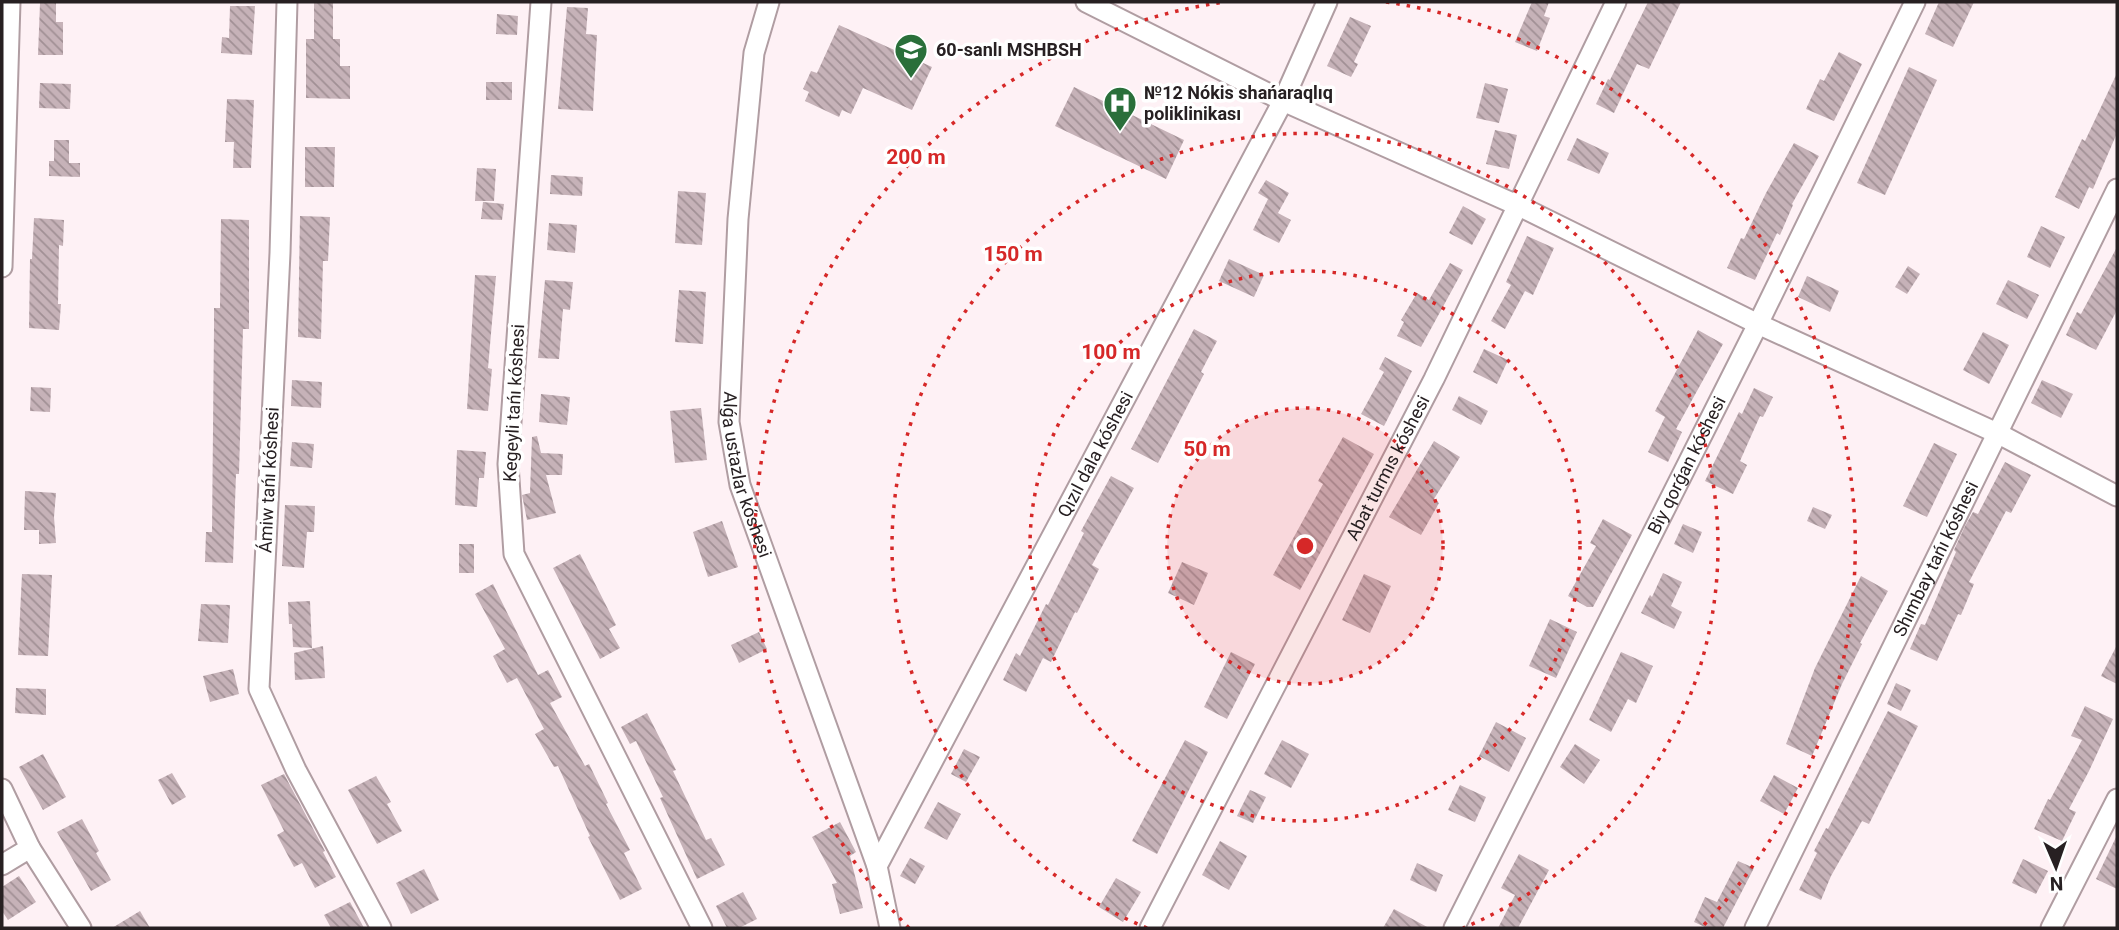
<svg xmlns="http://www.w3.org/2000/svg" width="2119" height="930" font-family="Roboto,sans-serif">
	<defs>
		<pattern id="building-back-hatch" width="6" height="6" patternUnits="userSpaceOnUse" patternTransform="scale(1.75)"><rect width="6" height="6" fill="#c6b2b8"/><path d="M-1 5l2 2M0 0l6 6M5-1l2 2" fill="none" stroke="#a19095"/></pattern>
	</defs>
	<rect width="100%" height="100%" fill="#fef1f5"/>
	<g fill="url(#building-back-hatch)">
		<polygon points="314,2 333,2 333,39 340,39 340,66 350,66 350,99 306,98 306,39 314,39"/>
		<polygon points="1532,2 1549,2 1544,16 1550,18 1537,51 1515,42"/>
		<polygon points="1648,2 1681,2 1649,69 1637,64 1614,113 1596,104 1608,79 1610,80"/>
		<polygon points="1939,2 1974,2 1953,47 1925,34"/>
		<polygon points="40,3 56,3 56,22 63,22 63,55 38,55"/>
		<polygon points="230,6 255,6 252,55 221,53 222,37 229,38"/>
		<polygon points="567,7 588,8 586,34 597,35 593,111 558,109"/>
		<polygon points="497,14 518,16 517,35 496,34"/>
		<polygon points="1350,17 1371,26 1354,62 1358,64 1351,77 1327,66"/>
		<polygon points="839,25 932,67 912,110 863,88 851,114 842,110 839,117 805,101 809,92 803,89 811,71 817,73"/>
		<polygon points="1839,52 1862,64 1834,121 1806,109 1820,79 1824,81"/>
		<polygon points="1909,67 1937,80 1885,195 1857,183"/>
		<polygon points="2117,73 2117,133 2093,189 2089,187 2079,209 2055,197 2082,139 2085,141"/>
		<rect x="486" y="82" width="26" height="18"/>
		<polygon points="40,83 71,84 70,109 39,108"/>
		<polygon points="1485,83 1508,89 1499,123 1476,118"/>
		<polygon points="1074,87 1184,140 1166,179 1055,126"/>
		<polygon points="227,99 254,100 251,168 233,168 234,142 225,142"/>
		<polygon points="1495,130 1517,135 1509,169 1486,164"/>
		<polygon points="1577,138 1609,153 1599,174 1567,160"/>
		<polygon points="54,140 69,140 69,163 80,163 80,177 49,176 49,161 54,161"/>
		<polygon points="1794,143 1819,156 1792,204 1793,205 1780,235 1777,233 1755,280 1727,268 1741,238 1744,239 1766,193"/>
		<polygon points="305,147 335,147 334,187 305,187"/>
		<polygon points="477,168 496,169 494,201 475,201"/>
		<polygon points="551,175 583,177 582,196 550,194"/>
		<polygon points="1266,180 1289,193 1278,213 1291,220 1279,243 1253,230 1268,199 1258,193"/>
		<polygon points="678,191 706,193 702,245 675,243"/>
		<polygon points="483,202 504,204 502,220 481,219"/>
		<polygon points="1463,206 1486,219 1472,245 1449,233"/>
		<polygon points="300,216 330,217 328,261 323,261 321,339 298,337"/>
		<polygon points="34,218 64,220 63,246 59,245 58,304 61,304 59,330 29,328 30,259 32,259"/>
		<polygon points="221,219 249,220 249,329 243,329 239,474 236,474 233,563 205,562 206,532 212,532 214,328 214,308 220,308"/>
		<polygon points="549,223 577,225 575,253 547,250"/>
		<polygon points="2041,226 2065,237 2050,268 2027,257"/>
		<polygon points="1527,236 1554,248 1533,295 1525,291 1505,329 1491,321 1511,285 1506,282"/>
		<polygon points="2117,247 2117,310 2096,350 2066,335 2077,312 2081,314"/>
		<polygon points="1229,259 1264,275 1254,297 1219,281"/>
		<polygon points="1450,263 1463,270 1421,347 1397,336 1404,322 1401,320 1417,293 1429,300"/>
		<polygon points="1908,266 1920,274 1907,294 1895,287"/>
		<polygon points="475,275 496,276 488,368 492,369 488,411 467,409"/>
		<polygon points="1807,276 1839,291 1830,312 1798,297"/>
		<polygon points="545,280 573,282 570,310 563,309 559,359 538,358"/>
		<polygon points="2008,280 2039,295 2027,319 1996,304"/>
		<polygon points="679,290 706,292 703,344 675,342"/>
		<polygon points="1194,329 1217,341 1201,372 1204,374 1158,463 1131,449"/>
		<polygon points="1698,330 1723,344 1676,429 1682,432 1668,462 1648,452 1665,417 1655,411"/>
		<polygon points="1983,332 2009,345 1989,384 1963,370"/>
		<polygon points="1484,349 1508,360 1497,384 1473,372"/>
		<polygon points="1385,357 1412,371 1384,426 1361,414 1384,372 1379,369"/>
		<polygon points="292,380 322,382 321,408 291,406"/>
		<polygon points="2042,380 2073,394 2061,418 2031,403"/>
		<polygon points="31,387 51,388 50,412 30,411"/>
		<polygon points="1754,388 1773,397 1763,417 1760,416 1740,461 1747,465 1733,494 1705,481 1739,412 1742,414"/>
		<polygon points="541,394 570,397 567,425 539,422"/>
		<polygon points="1459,396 1488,411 1481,425 1452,410"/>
		<polygon points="701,408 707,460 675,463 670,411"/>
		<polygon points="537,436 541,453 563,454 562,475 546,475 556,513 527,520 522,495 530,493 532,437"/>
		<polygon points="1343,437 1374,454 1300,590 1273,575 1323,484 1318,481"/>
		<polygon points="1434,441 1460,457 1434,499 1439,503 1421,535 1389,517"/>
		<polygon points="292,442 314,444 312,468 290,466"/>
		<polygon points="1934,443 1957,454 1927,517 1903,506"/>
		<polygon points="457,450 486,452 484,478 479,478 477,507 455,505"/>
		<polygon points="2005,462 2031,475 2011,513 2006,511 1969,582 1974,584 1961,615 1958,614 1937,661 1910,649 1921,624 1925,625 1956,552 1954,550 1965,526 1973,512 1978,514"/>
		<polygon points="1111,476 1134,488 1092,565 1099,569 1077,613 1075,612 1051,662 1043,658 1026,692 1003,680 1016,653 1020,656 1046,604 1048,605 1084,533 1081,531"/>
		<polygon points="25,491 56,493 54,517 56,543 39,544 39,530 24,530"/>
		<polygon points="285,505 315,506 314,532 307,532 304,568 282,566"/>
		<polygon points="1813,507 1832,515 1825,529 1807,521"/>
		<polygon points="1603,519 1632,535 1593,607 1587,607 1568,596 1596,546 1590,543"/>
		<polygon points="722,521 738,567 708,577 693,532"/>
		<polygon points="1683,524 1702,532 1693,553 1674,544"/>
		<rect x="459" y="544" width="15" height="29"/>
		<polygon points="580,554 616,625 609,629 620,648 600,659 553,568"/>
		<polygon points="1182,562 1208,573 1194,605 1168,593"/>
		<polygon points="1663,573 1682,582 1671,606 1682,612 1674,629 1641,613 1650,595 1652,597"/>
		<polygon points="22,574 52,575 48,656 18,655"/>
		<polygon points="1364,574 1391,586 1370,633 1342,620"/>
		<polygon points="1861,576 1888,591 1860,643 1862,644 1842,684 1812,756 1786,744 1815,668"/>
		<polygon points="493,584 538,675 548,670 562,697 550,703 585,766 589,764 608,803 606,804 630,850 624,853 642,889 620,900 588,837 590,836 558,766 554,767 535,734 544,729 517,678 507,683 493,656 505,649 475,594"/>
		<polygon points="310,601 312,648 293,647 292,624 289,624 288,602"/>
		<polygon points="201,604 230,605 228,643 198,641"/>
		<polygon points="1550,619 1577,632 1556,678 1529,666"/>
		<polygon points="759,632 767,649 739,663 731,645"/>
		<polygon points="2117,645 2117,684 2101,676"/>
		<polygon points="323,646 325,678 295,680 294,653"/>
		<polygon points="1231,652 1255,664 1227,719 1204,707"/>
		<polygon points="1621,652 1653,666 1636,703 1628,699 1611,732 1589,720"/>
		<polygon points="233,669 239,694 210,702 203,676"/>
		<polygon points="1896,683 1911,690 1901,711 1887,704"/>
		<polygon points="16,688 46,689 46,715 15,713"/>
		<polygon points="2085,706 2113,719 2089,771 2069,809 2076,812 2062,841 2034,829 2048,799 2050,800 2082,740 2071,736"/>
		<polygon points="1888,711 1918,726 1869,824 1862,821 1831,876 1821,900 1799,890 1817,853 1814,851 1826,828 1828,829"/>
		<polygon points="647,713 676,770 673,771 706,840 711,838 725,865 697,879 660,798 663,797 636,741 630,744 621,727"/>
		<polygon points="1496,722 1526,738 1509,772 1479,756"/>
		<polygon points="1185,740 1208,752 1157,854 1132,841"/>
		<polygon points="1282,740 1309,754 1291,788 1264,774"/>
		<polygon points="1575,744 1600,760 1584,784 1560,767"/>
		<polygon points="964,749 980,757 966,782 951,774"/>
		<polygon points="43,754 66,797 43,810 19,767"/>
		<polygon points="172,773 186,797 172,805 158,780"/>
		<polygon points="284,774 325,851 323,852 336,877 315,888 302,863 294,867 277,835 284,831 261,785"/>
		<polygon points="1774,775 1798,788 1784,814 1760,801"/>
		<polygon points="376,776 391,802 387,804 402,831 377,844 348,790"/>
		<polygon points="1460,785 1486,797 1475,822 1448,810"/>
		<polygon points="1250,790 1266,797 1253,823 1237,816"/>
		<polygon points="938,802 961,814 947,840 924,828"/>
		<polygon points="82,819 99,851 96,853 111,880 91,891 57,832"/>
		<polygon points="840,822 856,852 850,856 863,908 840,914 832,884 837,883 812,837"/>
		<polygon points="2117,835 2117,889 2096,879"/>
		<polygon points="1220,841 1247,856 1229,890 1202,875"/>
		<polygon points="1519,854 1549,870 1518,928 1498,928 1515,895 1501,888"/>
		<polygon points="910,858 925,866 915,884 900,876"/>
		<polygon points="2023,859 2048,871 2036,894 2012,883"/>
		<polygon points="1738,861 1754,868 1723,928 1707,928 1694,922 1705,897 1717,902"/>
		<polygon points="1417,863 1443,875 1436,892 1410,880"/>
		<polygon points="424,869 439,900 411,914 396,883"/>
		<polygon points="19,876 36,902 8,920 2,911 2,887"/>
		<polygon points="1116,878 1141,892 1123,922 1099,907"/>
		<polygon points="743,892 757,919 739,928 727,928 716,906"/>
		<polygon points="350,902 364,928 331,928 324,915"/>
		<polygon points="1394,909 1429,928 1383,928"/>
		<polygon points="140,911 150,928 112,928"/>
	</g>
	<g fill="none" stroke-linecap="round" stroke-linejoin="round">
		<defs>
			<g id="minor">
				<polyline points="287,2 280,253 259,689 296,770 381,928"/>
				<polyline points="541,2 508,464 514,554 702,928"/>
				<path id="s1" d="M769,2L754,53L738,219L729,422L740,485L877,866L890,928"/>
				<polyline points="1086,2 1283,101 1519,206 1758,324 1999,434 2117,496"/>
				<polyline points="2,267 10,2"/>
				<polyline points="2,789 30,848 81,928"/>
				<polyline points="2,865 30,848"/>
				<path id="s2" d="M877,866L1283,101L1327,2"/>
				<path id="s3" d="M1150,928L1434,379L1616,2"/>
				<path id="s4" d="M1454,928L1758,324L1915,2"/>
				<path id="s5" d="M1755,928L2117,189"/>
				<polyline points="2051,928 2117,799"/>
			</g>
		</defs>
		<use href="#minor" stroke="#b09da2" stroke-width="23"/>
		<use href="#minor" stroke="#fff" stroke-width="19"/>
	</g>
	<circle cx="1305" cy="546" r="138" fill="#d62828" fill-opacity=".12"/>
	<g fill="none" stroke="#d62828" stroke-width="3.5" stroke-dasharray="3.5 7">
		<circle cx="1305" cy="546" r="138"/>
		<circle cx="1305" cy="546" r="275"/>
		<path d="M1147 928A413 413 0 1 1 1463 928"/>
		<path d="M909 928A550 550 0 0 1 1224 2M1386 2A550 550 0 0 1 1701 928"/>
	</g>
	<defs>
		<symbol id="school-pin" viewBox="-11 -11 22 30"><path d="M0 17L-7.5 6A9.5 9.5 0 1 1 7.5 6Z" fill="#2a6f3a" stroke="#fff"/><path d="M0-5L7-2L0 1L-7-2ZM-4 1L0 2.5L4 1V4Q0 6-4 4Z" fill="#fff"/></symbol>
		<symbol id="hospital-pin" viewBox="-11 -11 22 30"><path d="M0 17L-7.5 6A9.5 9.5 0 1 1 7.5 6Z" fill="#2a6f3a" stroke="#fff"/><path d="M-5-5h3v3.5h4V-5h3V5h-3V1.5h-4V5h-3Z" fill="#fff"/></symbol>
	</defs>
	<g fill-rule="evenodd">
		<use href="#school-pin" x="892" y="31" width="38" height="52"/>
		<use href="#hospital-pin" x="1101" y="84" width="38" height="52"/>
	</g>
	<g text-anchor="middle" stroke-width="7" stroke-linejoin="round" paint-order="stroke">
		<g font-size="18" font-weight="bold" fill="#272022" stroke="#fff" text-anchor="start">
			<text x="936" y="56">60-sanlı MSHBSH</text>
			<text x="1144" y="99">№12 Nókis shańaraqlıq<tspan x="1144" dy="21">poliklinikası</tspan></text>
		</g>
		<g font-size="18" fill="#272022" stroke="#fff">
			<text transform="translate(514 403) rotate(-87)" y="6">Kegeyli tańı kóshesi</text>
			<text dy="6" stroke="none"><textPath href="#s2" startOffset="466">Qızıl dala kóshesi</textPath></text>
			<text dy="6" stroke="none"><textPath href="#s4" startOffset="518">Biy qorǵan kóshesi</textPath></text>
			<text dy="6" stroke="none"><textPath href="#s3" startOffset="518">Abat turmıs kóshesi</textPath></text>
			<text dy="6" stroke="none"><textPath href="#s1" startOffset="478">Alǵa ustazlar kóshesi</textPath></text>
			<text transform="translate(269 480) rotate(-87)" y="6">Ámiw tańı kóshesi</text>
			<text dy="6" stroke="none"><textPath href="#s5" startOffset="411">Shımbay tańı kóshesi</textPath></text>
		</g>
	</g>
	<circle cx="1305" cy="546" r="10" fill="#d62828" stroke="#fff" stroke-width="3.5"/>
	<g font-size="21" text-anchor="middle" font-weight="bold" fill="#d62828" stroke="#fff" stroke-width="7" stroke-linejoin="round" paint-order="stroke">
		<text x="916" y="164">200 m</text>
		<text x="1013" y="261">150 m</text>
		<text x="1111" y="359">100 m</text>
		<text x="1207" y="456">50 m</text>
	</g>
	<rect width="2119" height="930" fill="none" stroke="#272022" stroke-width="7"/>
	<g transform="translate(2056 867) rotate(178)" stroke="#ffffff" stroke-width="5" paint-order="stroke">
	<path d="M0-5L12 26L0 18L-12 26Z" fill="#272022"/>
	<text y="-10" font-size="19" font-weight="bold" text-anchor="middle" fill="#272022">N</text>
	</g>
</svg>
